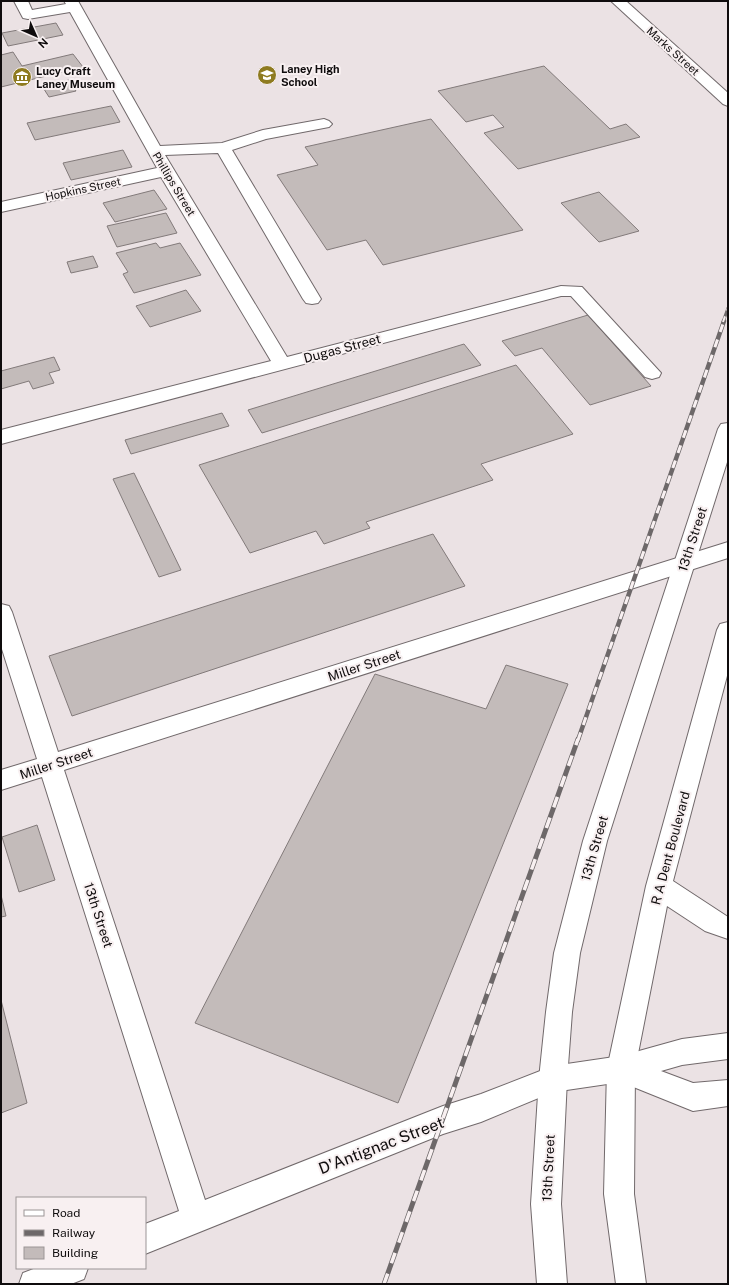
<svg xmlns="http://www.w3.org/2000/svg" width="729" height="1285" font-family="'Public Sans',sans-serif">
	<rect width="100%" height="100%" fill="#ebe2e4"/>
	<g fill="#c3bbba" stroke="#827a7a">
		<polygon points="56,23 63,35 8,46 2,33"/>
		<polygon points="13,52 22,66 73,54 83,67 1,87 1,55"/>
		<polygon points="544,66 610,129 626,124 640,137 518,169 484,133 504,127 493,115 466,122 438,91"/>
		<polygon points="69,80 76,91 49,97 42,86"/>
		<polygon points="111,106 120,122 35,140 27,123"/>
		<polygon points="431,119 523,230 383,265 366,240 327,250 277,175 318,165 305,147"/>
		<polygon points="123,150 132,167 71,180 63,163"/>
		<polygon points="154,190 167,209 115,222 103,203"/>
		<polygon points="599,192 639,231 599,242 561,203"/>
		<polygon points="166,213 177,233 117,247 107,226"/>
		<polygon points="156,243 160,248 180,243 201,275 134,293 123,274 128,272 116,253"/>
		<polygon points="93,256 98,267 71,273 67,262"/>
		<polygon points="186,290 201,311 150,327 136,306"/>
		<polygon points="588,315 651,386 590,405 542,348 515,356 502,341"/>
		<polygon points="464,344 481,365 262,433 248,410"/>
		<polygon points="54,357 60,370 49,373 54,383 33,389 29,381 1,389 1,371"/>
		<polygon points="516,365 573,434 481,464 493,480 366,522 370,528 324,544 316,531 250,553 199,465"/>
		<polygon points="222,413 229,426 131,454 125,440"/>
		<polygon points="134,473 181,570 159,577 113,479"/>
		<polygon points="433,534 465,586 72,716 49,656"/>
		<polygon points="506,665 568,684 398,1103 195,1023 375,674 486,709"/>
		<polygon points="37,825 55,880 19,892 2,837"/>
		<polygon points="1,895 6,916 1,917"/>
		<polygon points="1,1000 27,1103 1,1113"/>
	</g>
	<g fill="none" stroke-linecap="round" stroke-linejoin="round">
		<defs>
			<g id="minor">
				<polygon points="14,1 28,1 32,10 66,4 64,1 78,1 160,146 222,143 263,130 324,119 329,121 332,124 329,127 266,139 232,150 321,299 318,303 312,304 306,303 303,299 218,153 165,155 287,357 561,286 582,287 661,373 659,377 652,379 645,377 571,296 561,296 1,444 1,430 271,361 161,177 1,212 1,202 157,168 70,12 28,19 23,18"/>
				<polygon points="611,1 626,1 728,93 728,106 723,104"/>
				<polygon points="728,542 728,558 64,770 205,1200 443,1106 481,1094 553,1066 621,1056 682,1039 728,1033 728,1059 682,1065 661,1071 693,1083 728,1080 728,1106 693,1111 621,1082 553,1092 481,1122 443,1134 145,1254 145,1224 179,1211 42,777 1,790 1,770 37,759 1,646 1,604 9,606 12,612 58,752"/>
				<polygon points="36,1268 88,1268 84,1279 71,1284 19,1284 23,1273"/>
			</g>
			<g id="major">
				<polygon points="728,423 728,459 607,841 580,953 572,1012 567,1079 561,1204 567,1284 537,1284 531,1204 539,1079 546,1012 554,953 583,841 718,429 721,424"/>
				<polygon points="728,622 728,672 673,881 728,917 728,939 705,931 667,906 635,1069 634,1194 646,1284 616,1284 604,1194 607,1069 646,886 717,630 720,624"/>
			</g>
		</defs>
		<use href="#minor" stroke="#71696b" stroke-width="2"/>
		<use href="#major" stroke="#71696b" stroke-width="2"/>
		<use href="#minor" fill="#fff" fill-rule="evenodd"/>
		<use href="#major" fill="#fff" fill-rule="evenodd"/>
		<defs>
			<polyline id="rail-far2" points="723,322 728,308"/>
			<polyline id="rail-far1" points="578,740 724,321"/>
			<polyline id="rail" points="384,1284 578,739"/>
		</defs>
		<use href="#rail-far2" stroke="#6d6869" stroke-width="3"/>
		<use href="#rail-far1" stroke="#6d6869" stroke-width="4.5"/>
		<use href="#rail" stroke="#6d6869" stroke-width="5"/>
		<use href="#rail-far2" stroke="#f8f0f1" stroke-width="2" stroke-dasharray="6" stroke-linecap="butt"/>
		<use href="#rail-far1" stroke="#f8f0f1" stroke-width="3" stroke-dasharray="8" stroke-linecap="butt"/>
		<use href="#rail" stroke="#f8f0f1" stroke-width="3.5" stroke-dasharray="11" stroke-linecap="butt"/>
	</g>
	<defs>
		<symbol id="school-disc" viewBox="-11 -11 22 22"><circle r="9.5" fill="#8e7b20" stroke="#f8f0f1"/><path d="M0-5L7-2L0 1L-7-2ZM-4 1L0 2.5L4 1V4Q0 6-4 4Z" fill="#fff"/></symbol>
		<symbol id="museum-disc" viewBox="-11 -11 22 22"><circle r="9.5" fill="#8e7b20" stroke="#f8f0f1"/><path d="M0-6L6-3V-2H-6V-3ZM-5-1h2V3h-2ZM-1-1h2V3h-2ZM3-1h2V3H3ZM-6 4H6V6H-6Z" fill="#fff"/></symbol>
	</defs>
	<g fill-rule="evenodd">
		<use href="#school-disc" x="256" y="64" width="22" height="22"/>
		<use href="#museum-disc" x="11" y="66" width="22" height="22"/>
	</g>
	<g text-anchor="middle" stroke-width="4" stroke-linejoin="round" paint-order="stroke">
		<g font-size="11" fill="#0f0c0d" stroke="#f8f0f1">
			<text transform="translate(673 51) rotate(42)" y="4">Marks Street</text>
			<text transform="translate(174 184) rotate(59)" y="4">Phillips Street</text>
			<text transform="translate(83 189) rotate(-12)" y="4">Hopkins Street</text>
		</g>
		<g font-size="11" font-weight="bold" fill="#0f0c0d" stroke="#f8f0f1" text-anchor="start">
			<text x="281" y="73">Laney High<tspan x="281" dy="13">School</tspan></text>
			<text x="36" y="75">Lucy Craft<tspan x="36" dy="13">Laney Museum</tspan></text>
		</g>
		<g font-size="13" fill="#0f0c0d" stroke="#f8f0f1">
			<text transform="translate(342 348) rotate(-15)" y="5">Dugas Street</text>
			<text transform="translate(692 539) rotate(-72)" y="5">13th Street</text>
			<text transform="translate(364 665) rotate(-18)" y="5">Miller Street</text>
			<text transform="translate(56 763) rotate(-18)" y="5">Miller Street</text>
			<text transform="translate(594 848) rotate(-74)" y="5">13th Street</text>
			<text transform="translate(670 848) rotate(-75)" y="5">R A Dent Boulevard</text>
			<text transform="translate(99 915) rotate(72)" y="5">13th Street</text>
			<text transform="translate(548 1168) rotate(-87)" y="5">13th Street</text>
		</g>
		<g font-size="16" fill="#0f0c0d" stroke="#f8f0f1">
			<text transform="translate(381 1145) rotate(-21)" y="6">D'Antignac Street</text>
		</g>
	</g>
	<rect width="729" height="1285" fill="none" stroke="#0f0c0d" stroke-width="4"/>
	<rect x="16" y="1197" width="130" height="72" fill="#f8f0f1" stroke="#9b9596"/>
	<rect x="24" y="1210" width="20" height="6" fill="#ffffff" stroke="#9b9596"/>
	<text x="52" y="1217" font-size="12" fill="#0f0c0d">Road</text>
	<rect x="24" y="1230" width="20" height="6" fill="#6d6869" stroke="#9b9596"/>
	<text x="52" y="1237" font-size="12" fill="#0f0c0d">Railway</text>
	<rect x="24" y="1247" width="20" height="12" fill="#c3bbba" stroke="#9b9596"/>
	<text x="52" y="1257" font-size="12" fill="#0f0c0d">Building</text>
	<g transform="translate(36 36) rotate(135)" stroke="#f8f0f1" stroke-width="3" paint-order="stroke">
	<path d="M0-3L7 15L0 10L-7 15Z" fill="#0f0c0d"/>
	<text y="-6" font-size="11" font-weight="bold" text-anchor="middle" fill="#0f0c0d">N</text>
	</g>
</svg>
